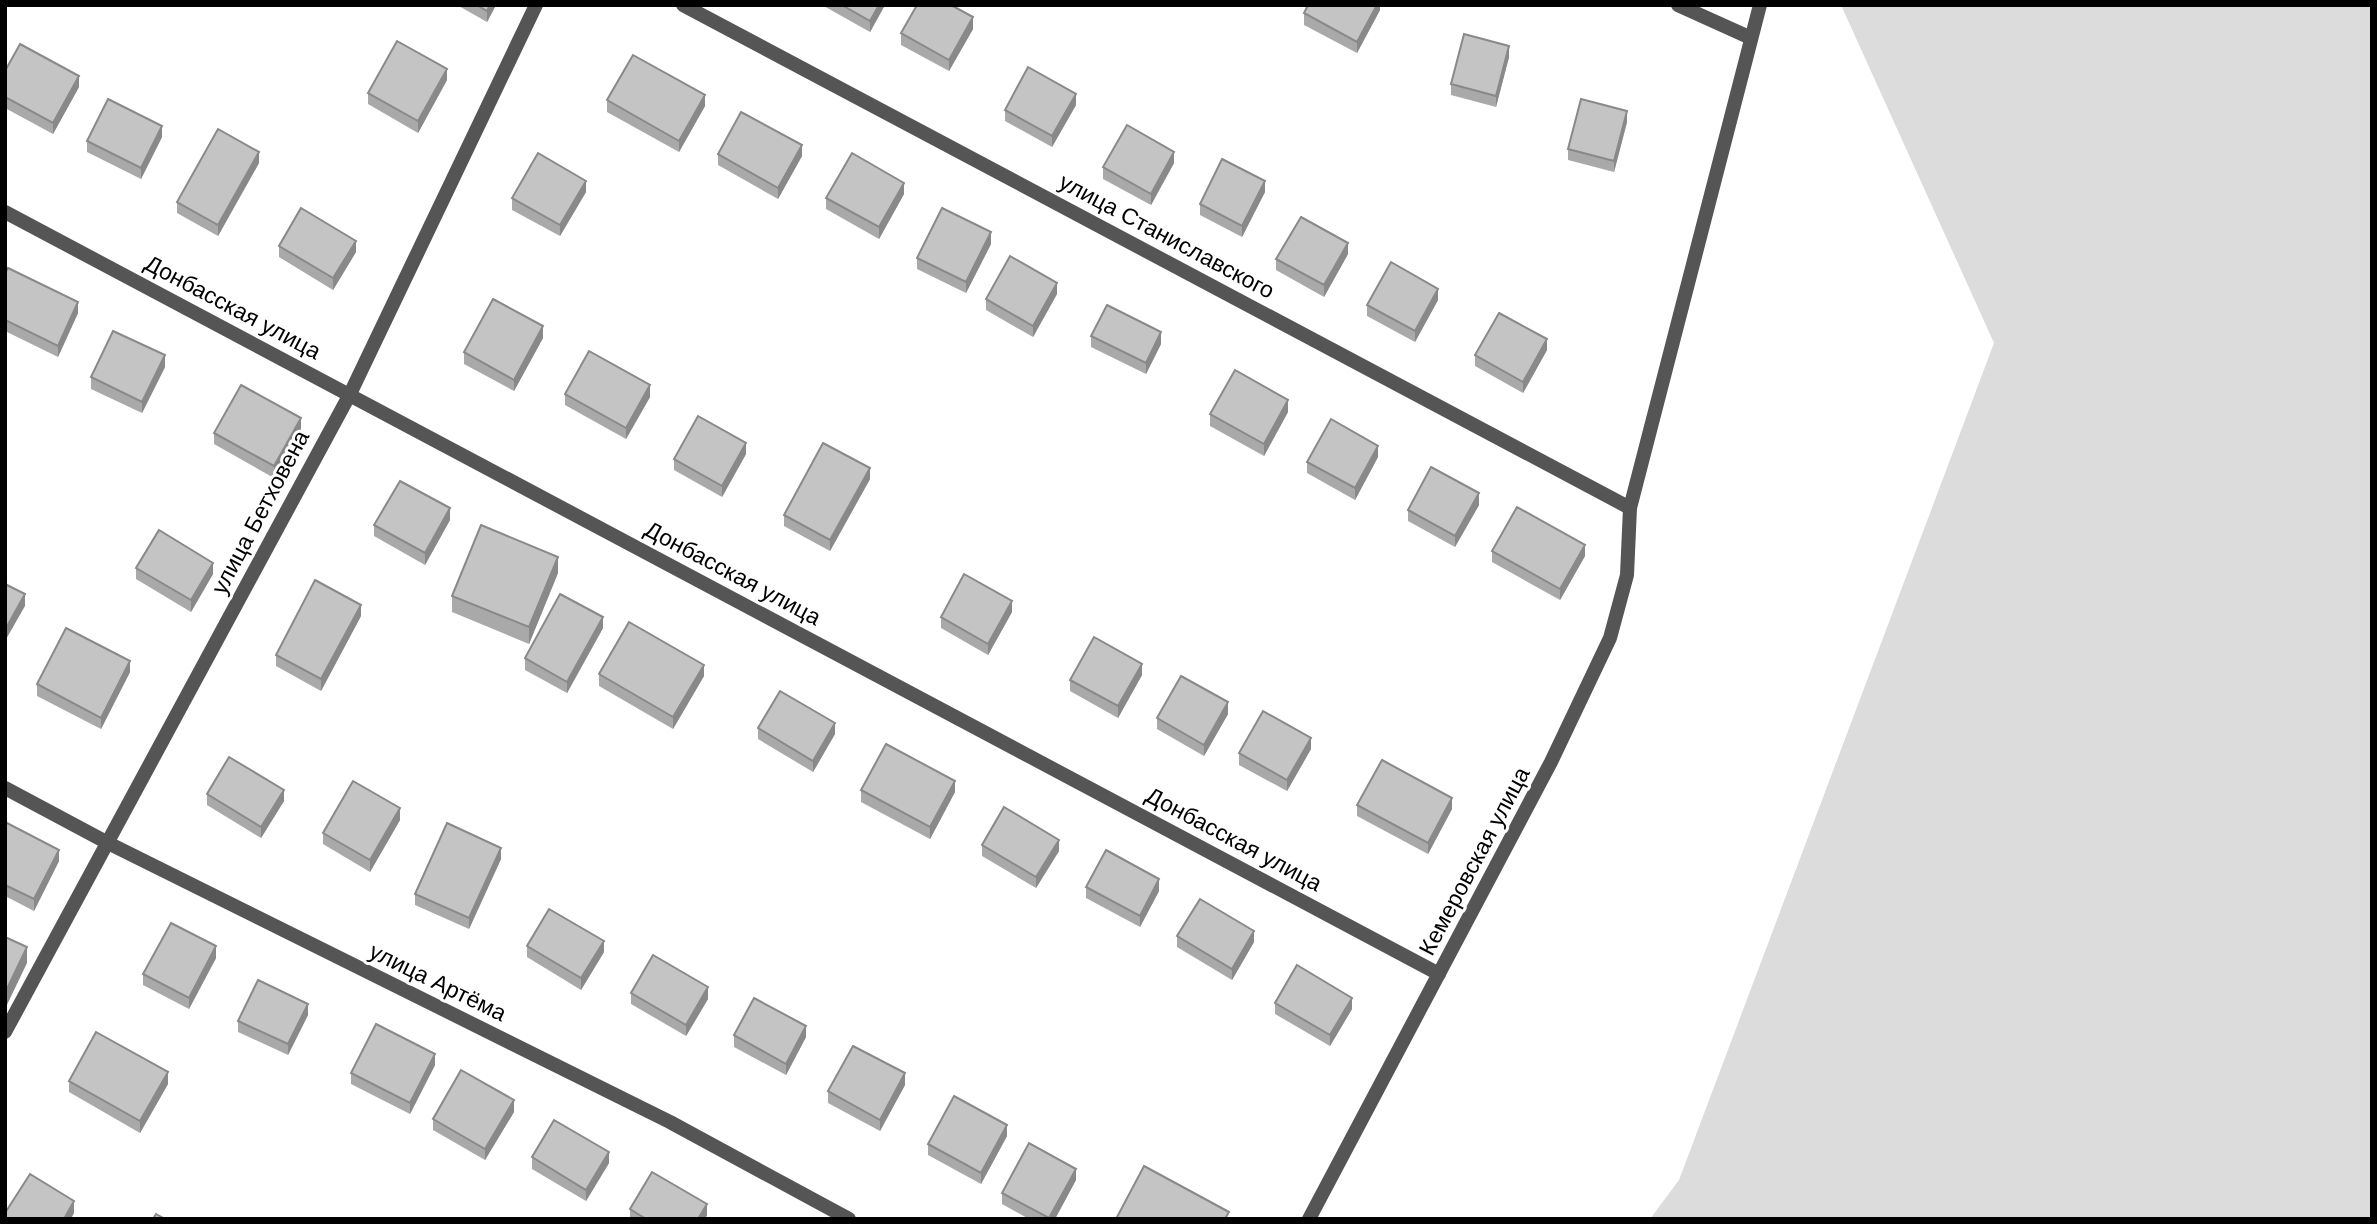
<svg xmlns="http://www.w3.org/2000/svg" width="2377" height="1224" font-family="Arial,sans-serif">
	<rect width="100%" height="100%" fill="#fff"/>
	<polygon fill="#dcdcdc" points="1841,5 2372,5 2372,1219 1650,1219 1679,1180 1994,343"/>
	<g fill="none" stroke-linecap="round" stroke-linejoin="round">
		<g stroke="#555" stroke-width="14">
			<polyline points="683,5 1630,508"/>
			<polyline points="1678,5 1751,38"/>
			<polyline points="5,212 1439,974"/>
			<polyline points="5,788 108,843 670,1122 849,1219"/>
			<polyline points="5,1032 350,394 536,5"/>
			<polyline points="1309,1219 1551,762 1610,638 1627,575 1630,508 1760,5"/>
		</g>
	</g>
	<g fill="#a9a9a9">
		<polygon points="457,5 496,5 487,22"/>
		<polygon points="822,5 885,5 870,32"/>
		<polygon points="1380,5 1380,10 1357,53 1304,25 1304,13"/>
		<polygon points="973,29 949,71 901,45 901,33"/>
		<polygon points="1509,57 1496,107 1451,95 1451,84"/>
		<polygon points="5,71 79,87 53,134 5,108"/>
		<polygon points="447,80 418,133 368,104 368,93"/>
		<polygon points="607,100 705,106 679,152 607,112"/>
		<polygon points="1076,105 1052,147 1005,121 1005,110"/>
		<polygon points="1627,122 1614,172 1568,160 1568,149"/>
		<polygon points="162,137 141,179 87,152 87,141"/>
		<polygon points="718,154 802,156 778,199 718,165"/>
		<polygon points="259,163 218,236 177,213 177,202"/>
		<polygon points="1174,163 1151,205 1103,179 1103,167"/>
		<polygon points="586,192 560,236 512,210 512,198"/>
		<polygon points="1265,192 1242,237 1200,215 1200,204"/>
		<polygon points="904,194 879,239 826,209 826,198"/>
		<polygon points="991,244 966,293 917,269 917,258"/>
		<polygon points="279,246 356,252 333,290 279,257"/>
		<polygon points="1348,254 1324,297 1276,270 1276,259"/>
		<polygon points="5,273 78,313 58,357 5,331"/>
		<polygon points="1057,294 1033,337 986,310 986,299"/>
		<polygon points="1438,300 1415,342 1367,316 1367,305"/>
		<polygon points="1091,336 1161,344 1146,374 1091,347"/>
		<polygon points="543,338 514,391 464,364 464,352"/>
		<polygon points="1547,350 1523,393 1475,366 1475,355"/>
		<polygon points="165,367 142,413 91,389 91,377"/>
		<polygon points="565,394 650,397 626,439 565,405"/>
		<polygon points="1288,412 1264,456 1210,426 1210,414"/>
		<polygon points="301,429 274,478 214,444 214,433"/>
		<polygon points="746,454 722,497 674,470 674,459"/>
		<polygon points="1378,457 1355,500 1307,473 1307,462"/>
		<polygon points="870,479 830,551 784,526 784,515"/>
		<polygon points="1479,505 1455,547 1408,521 1408,510"/>
		<polygon points="450,520 425,565 374,536 374,525"/>
		<polygon points="1492,551 1585,556 1560,600 1492,562"/>
		<polygon points="136,568 213,574 191,612 136,579"/>
		<polygon points="558,573 529,644 452,612 452,596"/>
		<polygon points="1012,612 988,655 941,628 941,617"/>
		<polygon points="361,616 321,691 276,666 276,655"/>
		<polygon points="603,628 567,693 525,670 525,658"/>
		<polygon points="130,672 101,729 37,696 37,684"/>
		<polygon points="599,674 704,676 673,729 599,686"/>
		<polygon points="1142,675 1118,718 1070,691 1070,680"/>
		<polygon points="1228,714 1204,756 1157,729 1157,718"/>
		<polygon points="758,728 835,734 813,772 758,739"/>
		<polygon points="1311,749 1287,791 1239,765 1239,753"/>
		<polygon points="861,790 955,792 930,839 861,802"/>
		<polygon points="207,794 284,801 261,838 207,805"/>
		<polygon points="1357,805 1452,809 1428,854 1357,816"/>
		<polygon points="400,820 370,872 323,844 323,833"/>
		<polygon points="5,822 59,861 34,911 5,896"/>
		<polygon points="982,845 1059,851 1036,888 982,856"/>
		<polygon points="501,859 469,929 415,905 415,894"/>
		<polygon points="1086,887 1159,891 1140,927 1086,898"/>
		<polygon points="1177,936 1254,942 1232,980 1177,947"/>
		<polygon points="527,946 604,952 581,990 527,957"/>
		<polygon points="216,958 189,1009 143,985 143,974"/>
		<polygon points="631,993 708,999 686,1036 631,1004"/>
		<polygon points="1275,1003 1352,1009 1330,1046 1275,1014"/>
		<polygon points="308,1015 288,1055 238,1032 238,1021"/>
		<polygon points="734,1035 806,1037 786,1075 734,1047"/>
		<polygon points="435,1065 410,1114 351,1084 351,1073"/>
		<polygon points="69,1081 168,1084 140,1133 69,1092"/>
		<polygon points="905,1085 880,1131 828,1103 828,1091"/>
		<polygon points="514,1112 485,1160 433,1130 433,1119"/>
		<polygon points="1007,1136 981,1184 928,1155 928,1144"/>
		<polygon points="532,1157 609,1163 586,1201 532,1169"/>
		<polygon points="1076,1180 1055,1219 1029,1219 1002,1204 1002,1193"/>
		<polygon points="630,1209 707,1215 705,1219 630,1219"/>
	</g>
	<g fill="#898989">
		<polygon points="490,5 496,5 487,22 487,11"/>
		<polygon points="879,5 885,5 870,32 870,21"/>
		<polygon points="1377,5 1380,5 1380,10 1357,53 1357,42"/>
		<polygon points="973,17 973,29 949,71 949,60"/>
		<polygon points="1509,46 1509,57 1496,107 1496,96"/>
		<polygon points="447,69 447,80 418,133 418,121"/>
		<polygon points="79,76 79,87 53,134 53,123"/>
		<polygon points="1076,94 1076,105 1052,147 1052,136"/>
		<polygon points="705,95 705,106 679,152 679,141"/>
		<polygon points="1627,111 1627,122 1614,172 1614,161"/>
		<polygon points="162,126 162,137 141,179 141,168"/>
		<polygon points="802,145 802,156 778,199 778,188"/>
		<polygon points="259,152 259,163 218,236 218,225"/>
		<polygon points="1174,152 1174,163 1151,205 1151,194"/>
		<polygon points="586,181 586,192 560,236 560,225"/>
		<polygon points="1265,181 1265,192 1242,237 1242,226"/>
		<polygon points="904,183 904,194 879,239 879,227"/>
		<polygon points="991,232 991,244 966,293 966,282"/>
		<polygon points="356,241 356,252 333,290 333,278"/>
		<polygon points="1348,243 1348,254 1324,297 1324,285"/>
		<polygon points="1057,283 1057,294 1033,337 1033,326"/>
		<polygon points="1438,289 1438,300 1415,342 1415,331"/>
		<polygon points="78,302 78,313 58,357 58,346"/>
		<polygon points="543,326 543,338 514,391 514,380"/>
		<polygon points="1161,332 1161,344 1146,374 1146,363"/>
		<polygon points="1547,339 1547,350 1523,393 1523,382"/>
		<polygon points="165,355 165,367 142,413 142,402"/>
		<polygon points="650,385 650,397 626,439 626,428"/>
		<polygon points="1288,400 1288,412 1264,456 1264,444"/>
		<polygon points="301,418 301,429 274,478 274,466"/>
		<polygon points="746,443 746,454 722,497 722,486"/>
		<polygon points="1378,446 1378,457 1355,500 1355,488"/>
		<polygon points="870,468 870,479 830,551 830,540"/>
		<polygon points="1479,493 1479,505 1455,547 1455,536"/>
		<polygon points="450,508 450,520 425,565 425,553"/>
		<polygon points="1585,545 1585,556 1560,600 1560,589"/>
		<polygon points="558,557 558,573 529,644 529,627"/>
		<polygon points="213,563 213,574 191,612 191,600"/>
		<polygon points="25,594 25,606 5,641 5,630"/>
		<polygon points="1012,601 1012,612 988,655 988,644"/>
		<polygon points="361,605 361,616 321,691 321,679"/>
		<polygon points="603,617 603,628 567,693 567,682"/>
		<polygon points="130,661 130,672 101,729 101,718"/>
		<polygon points="1142,664 1142,675 1118,718 1118,706"/>
		<polygon points="704,665 704,676 673,729 673,717"/>
		<polygon points="1228,702 1228,714 1204,756 1204,745"/>
		<polygon points="835,723 835,734 813,772 813,761"/>
		<polygon points="1311,738 1311,749 1287,791 1287,780"/>
		<polygon points="955,781 955,792 930,839 930,827"/>
		<polygon points="284,790 284,801 261,838 261,827"/>
		<polygon points="1452,798 1452,809 1428,854 1428,843"/>
		<polygon points="400,808 400,820 370,872 370,860"/>
		<polygon points="1059,840 1059,851 1036,888 1036,877"/>
		<polygon points="501,848 501,859 469,929 469,918"/>
		<polygon points="59,850 59,861 34,911 34,899"/>
		<polygon points="1159,879 1159,891 1140,927 1140,916"/>
		<polygon points="1254,931 1254,942 1232,980 1232,969"/>
		<polygon points="604,941 604,952 581,990 581,978"/>
		<polygon points="216,946 216,958 189,1009 189,998"/>
		<polygon points="27,947 27,963 5,1009 5,993"/>
		<polygon points="708,987 708,999 686,1036 686,1025"/>
		<polygon points="1352,998 1352,1009 1330,1046 1330,1035"/>
		<polygon points="308,1004 308,1015 288,1055 288,1044"/>
		<polygon points="806,1026 806,1037 786,1075 786,1064"/>
		<polygon points="435,1054 435,1065 410,1114 410,1103"/>
		<polygon points="168,1072 168,1084 140,1133 140,1121"/>
		<polygon points="905,1073 905,1085 880,1131 880,1120"/>
		<polygon points="514,1100 514,1112 485,1160 485,1149"/>
		<polygon points="1007,1125 1007,1136 981,1184 981,1173"/>
		<polygon points="609,1152 609,1163 586,1201 586,1190"/>
		<polygon points="1076,1169 1076,1180 1055,1219 1049,1219"/>
		<polygon points="74,1201 74,1213 71,1219 64,1219"/>
		<polygon points="707,1204 707,1215 705,1219 698,1219"/>
	</g>
	<g fill="#c4c4c4" stroke="#898989" stroke-width="2">
		<polygon points="477,5 490,5 487,11"/>
		<polygon points="842,5 879,5 870,21"/>
		<polygon points="917,5 951,5 973,17 949,60 901,33"/>
		<polygon points="1308,5 1377,5 1357,42 1304,13"/>
		<polygon points="1464,34 1509,46 1496,96 1451,84"/>
		<polygon points="397,41 447,69 418,121 368,93"/>
		<polygon points="20,44 79,76 53,123 5,97 5,71"/>
		<polygon points="633,55 705,95 679,141 607,100"/>
		<polygon points="1028,67 1076,94 1052,136 1005,110"/>
		<polygon points="108,99 162,126 141,168 87,141"/>
		<polygon points="1581,99 1627,111 1614,161 1568,149"/>
		<polygon points="741,112 802,145 778,188 718,154"/>
		<polygon points="1127,125 1174,152 1151,194 1103,167"/>
		<polygon points="218,129 259,152 218,225 177,202"/>
		<polygon points="538,153 586,181 560,225 512,198"/>
		<polygon points="852,153 904,183 879,227 826,198"/>
		<polygon points="1222,159 1265,181 1242,226 1200,204"/>
		<polygon points="301,208 356,241 333,278 279,246"/>
		<polygon points="942,208 991,232 966,282 917,258"/>
		<polygon points="1301,217 1348,243 1324,285 1276,259"/>
		<polygon points="1010,256 1057,283 1033,326 986,299"/>
		<polygon points="1391,262 1438,289 1415,331 1367,305"/>
		<polygon points="8,268 78,302 58,346 5,320 5,273"/>
		<polygon points="493,299 543,326 514,380 464,352"/>
		<polygon points="1107,305 1161,332 1146,363 1091,336"/>
		<polygon points="1499,313 1547,339 1523,382 1475,355"/>
		<polygon points="113,331 165,355 142,402 91,377"/>
		<polygon points="589,351 650,385 626,428 565,394"/>
		<polygon points="1235,370 1288,400 1264,444 1210,414"/>
		<polygon points="241,385 301,418 274,466 214,433"/>
		<polygon points="698,416 746,443 722,486 674,459"/>
		<polygon points="1331,419 1378,446 1355,488 1307,462"/>
		<polygon points="823,443 870,468 830,540 784,515"/>
		<polygon points="1431,467 1479,493 1455,536 1408,510"/>
		<polygon points="400,481 450,508 425,553 374,525"/>
		<polygon points="1517,507 1585,545 1560,589 1492,551"/>
		<polygon points="481,525 558,557 529,627 452,596"/>
		<polygon points="159,530 213,563 191,600 136,568"/>
		<polygon points="964,574 1012,601 988,644 941,617"/>
		<polygon points="315,580 361,605 321,679 276,655"/>
		<polygon points="5,584 25,594 5,630"/>
		<polygon points="560,594 603,617 567,682 525,658"/>
		<polygon points="629,622 704,665 673,717 599,674"/>
		<polygon points="66,628 130,661 101,718 37,684"/>
		<polygon points="1094,637 1142,664 1118,706 1070,680"/>
		<polygon points="1181,676 1228,702 1204,745 1157,718"/>
		<polygon points="780,691 835,723 813,761 758,728"/>
		<polygon points="1263,711 1311,738 1287,780 1239,753"/>
		<polygon points="886,744 955,781 930,827 861,790"/>
		<polygon points="229,757 284,790 261,827 207,794"/>
		<polygon points="1382,760 1452,798 1428,843 1357,805"/>
		<polygon points="353,781 400,808 370,860 323,833"/>
		<polygon points="1004,807 1059,840 1036,877 982,845"/>
		<polygon points="5,822 59,850 34,899 5,885"/>
		<polygon points="447,823 501,848 469,918 415,894"/>
		<polygon points="1106,850 1159,879 1140,916 1086,887"/>
		<polygon points="1200,899 1254,931 1232,969 1177,936"/>
		<polygon points="549,909 604,941 581,978 527,946"/>
		<polygon points="171,923 216,946 189,998 143,974"/>
		<polygon points="5,937 27,947 5,993"/>
		<polygon points="653,955 708,987 686,1025 631,993"/>
		<polygon points="1297,965 1352,998 1330,1035 1275,1003"/>
		<polygon points="258,980 308,1004 288,1044 238,1021"/>
		<polygon points="754,998 806,1026 786,1064 734,1035"/>
		<polygon points="376,1024 435,1054 410,1103 351,1073"/>
		<polygon points="96,1032 168,1072 140,1121 69,1081"/>
		<polygon points="853,1046 905,1073 880,1120 828,1091"/>
		<polygon points="461,1070 514,1100 485,1149 433,1119"/>
		<polygon points="954,1096 1007,1125 981,1173 928,1144"/>
		<polygon points="554,1120 609,1152 586,1190 532,1157"/>
		<polygon points="1029,1143 1076,1169 1049,1218 1002,1193"/>
		<polygon points="1144,1166 1229,1212 1225,1219 1116,1219"/>
		<polygon points="652,1172 707,1204 698,1219 646,1219 630,1209"/>
		<polygon points="30,1174 74,1201 64,1219 5,1219 5,1213"/>
		<polygon points="156,1214 165,1219 153,1219"/>
	</g>
	<g text-anchor="middle" stroke-width="6" stroke-linejoin="round" paint-order="stroke">
		<g font-size="23" fill="#000" stroke="#fff">
			<text transform="translate(1167 236) rotate(28)" y="8">улица Станиславского</text>
			<text transform="translate(233 307) rotate(28)" y="8">Донбасская улица</text>
			<text transform="translate(260 512) rotate(-62)" y="8">улица Бетховена</text>
			<text transform="translate(733 573) rotate(28)" y="8">Донбасская улица</text>
			<text transform="translate(1234 839) rotate(28)" y="8">Донбасская улица</text>
			<text transform="translate(1474 861) rotate(-62)" y="8">Кемеровская улица</text>
			<text transform="translate(438 982) rotate(26)" y="8">улица Артёма</text>
		</g>
	</g>
	<rect width="2377" height="1224" fill="none" stroke="#000000" stroke-width="14"/>
</svg>
